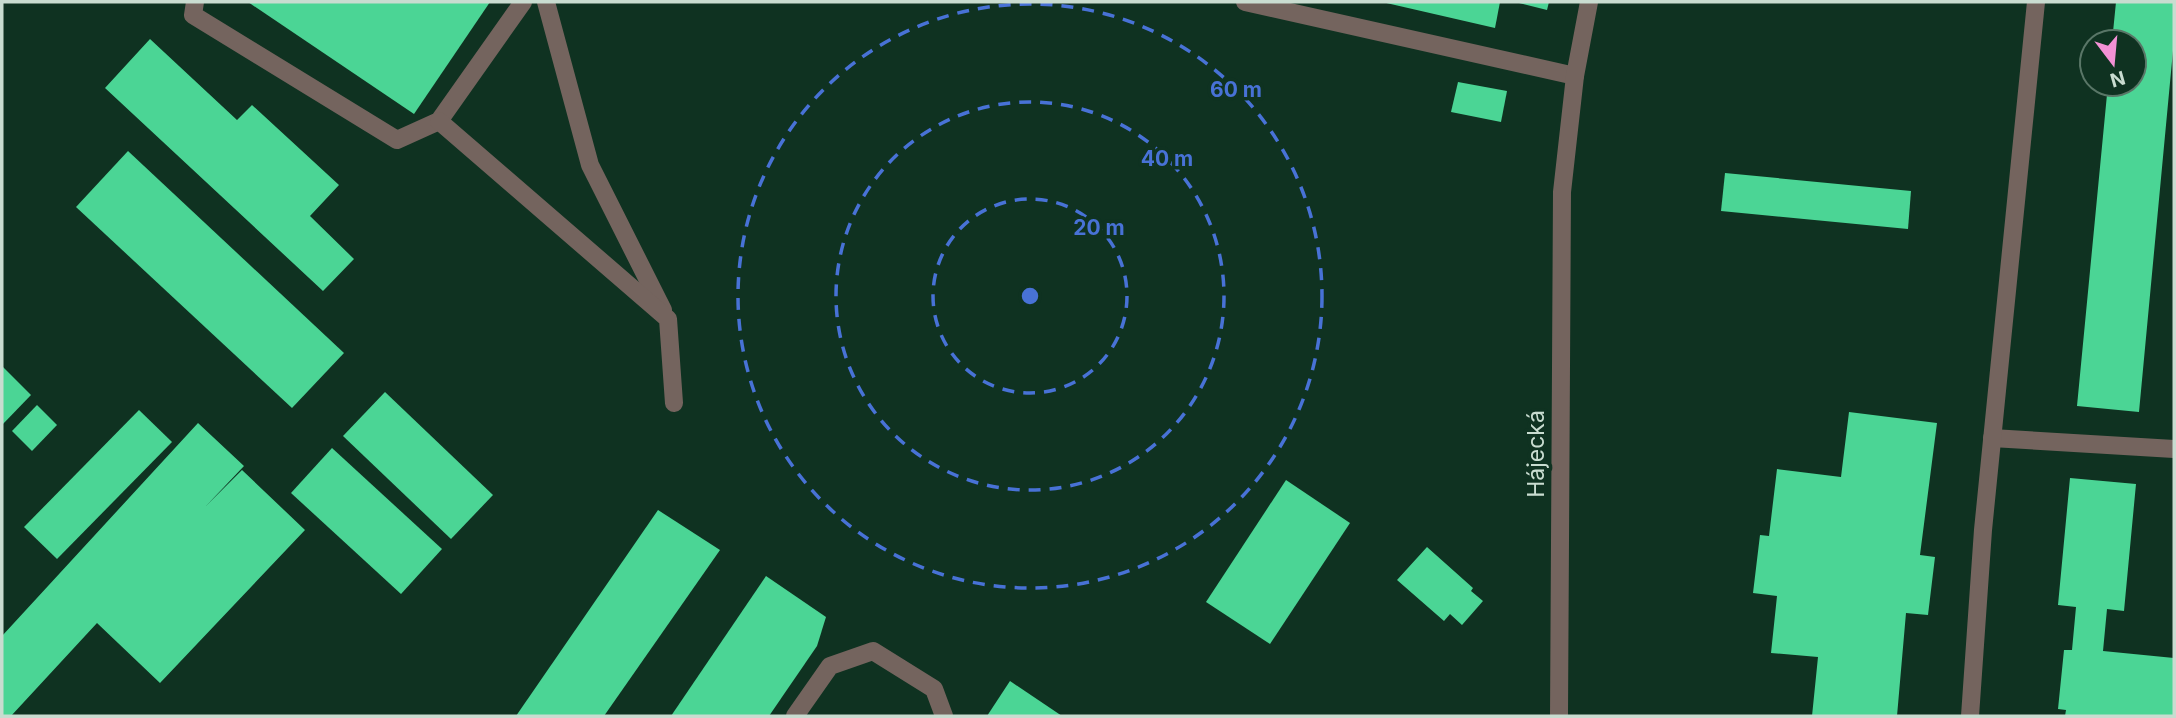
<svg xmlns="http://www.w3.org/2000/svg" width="2176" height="718" font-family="Inter,sans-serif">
	<rect width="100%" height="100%" fill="#0f3221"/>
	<g fill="#4bd595">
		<polygon points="248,2 490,2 414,114"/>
		<polygon points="1382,2 1500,2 1495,28"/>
		<polygon points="1515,2 1549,2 1547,10"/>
		<polygon points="2116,2 2174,2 2174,40 2139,412 2077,406 2108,84 2134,84 2134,42 2112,42"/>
		<polygon points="150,39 237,120 252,105 339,185 310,216 354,259 323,291 105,88"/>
		<polygon points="1458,82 1507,91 1501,122 1451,112"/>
		<polygon points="128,151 344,353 292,408 76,207"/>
		<polygon points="1725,173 1911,191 1908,229 1721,211"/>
		<polygon points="2,366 31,395 2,425"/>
		<polygon points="385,392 493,495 451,539 343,436"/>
		<polygon points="37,405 57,425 32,451 12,431"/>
		<polygon points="139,410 172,442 57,559 24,527"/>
		<polygon points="1849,412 1937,423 1920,555 1935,557 1928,615 1906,613 1897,716 1812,716 1818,657 1771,653 1777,596 1753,593 1760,535 1769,536 1777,469 1841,477"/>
		<polygon points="198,423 244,466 205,507 242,470 305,530 160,683 97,623 11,716 2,716 2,636"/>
		<polygon points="332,448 442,549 401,594 291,493"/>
		<polygon points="2070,478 2136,484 2124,611 2107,609 2103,651 2174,658 2174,716 2065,716 2066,710 2058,709 2064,650 2072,650 2076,607 2058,605"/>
		<polygon points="1286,480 1350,523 1270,644 1206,602"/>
		<polygon points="658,510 720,550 604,716 516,716"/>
		<polygon points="1427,547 1473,588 1471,591 1483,601 1462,625 1450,614 1444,621 1397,580"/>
		<polygon points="766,576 826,617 817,646 769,716 671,716"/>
		<polygon points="1010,681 1062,716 987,716"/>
	</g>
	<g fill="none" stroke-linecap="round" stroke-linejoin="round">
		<g stroke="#74645e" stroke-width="18">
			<polyline points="195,2 193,15 397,140 439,121 523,2"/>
			<polyline points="546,2 590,165 663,310"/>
			<polyline points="1245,2 1575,76"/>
			<polyline points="439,121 668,319 674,403"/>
			<polyline points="1992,438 2174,449"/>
			<polyline points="795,716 830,666 873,651 934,689 944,716"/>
			<polyline points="1559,716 1562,192 1575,76 1589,2"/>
			<polyline points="1970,716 1983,530 2036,2"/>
		</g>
	</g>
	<g fill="none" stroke="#4872d6" stroke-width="3.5" stroke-dasharray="12 9">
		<circle cx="1030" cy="296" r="97"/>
		<circle cx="1030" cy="296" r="194"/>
		<circle cx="1030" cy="296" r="292"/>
	</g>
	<g text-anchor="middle" stroke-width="7" stroke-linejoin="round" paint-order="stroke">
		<g font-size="23" fill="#c9dcd0" stroke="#0f3221">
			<text transform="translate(1536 454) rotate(-90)" y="8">Hájecká</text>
		</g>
	</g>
	<circle cx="1030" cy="296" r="10" fill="#4872d6" stroke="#0f3221" stroke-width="3.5"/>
	<g font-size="21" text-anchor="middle" font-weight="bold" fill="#4872d6" stroke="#0f3221" stroke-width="7" stroke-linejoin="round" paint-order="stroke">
		<text x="1236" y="97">60 m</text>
		<text x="1167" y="166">40 m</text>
		<text x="1099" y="235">20 m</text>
	</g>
	<rect width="2176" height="718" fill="none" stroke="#c9dcd0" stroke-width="7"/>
	<g transform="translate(2113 63) rotate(164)"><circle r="33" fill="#0f3221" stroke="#597667" stroke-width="2"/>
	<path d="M0-5L12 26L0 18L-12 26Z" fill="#f391d5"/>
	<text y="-10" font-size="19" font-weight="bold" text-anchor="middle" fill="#c9dcd0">N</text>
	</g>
</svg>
